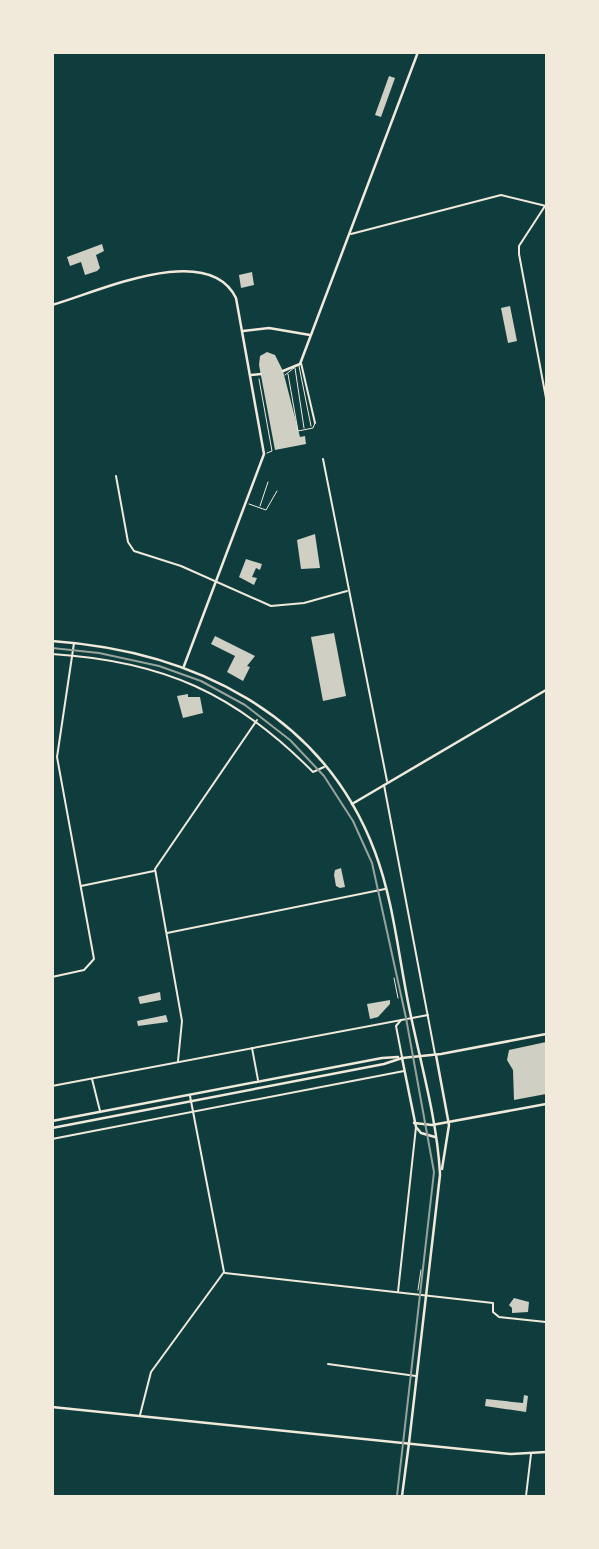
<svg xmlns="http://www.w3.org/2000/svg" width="599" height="1549" font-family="'Roboto Condensed',sans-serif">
	<rect width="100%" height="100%" fill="#0f3d3e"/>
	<g fill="#cfcfc3">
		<polygon points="389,76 395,78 381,117 375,115"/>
		<polygon points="102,244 104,251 96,255 100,268 97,271 85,275 81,262 70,266 67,257"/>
		<polygon points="252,272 254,285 241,288 239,275"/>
		<polygon points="510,306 517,341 508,343 501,308"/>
		<polygon points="267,352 275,355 283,371 300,437 305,436 306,444 275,450 259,365 260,356"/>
		<polygon points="315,534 320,568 301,569 297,540"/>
		<polygon points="246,559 262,564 260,570 256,568 252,577 257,578 254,585 239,577"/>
		<polygon points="334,633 346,696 323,701 311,637"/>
		<polygon points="215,636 255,656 247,666 250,667 243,681 227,672 235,656 211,644"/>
		<polygon points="188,694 188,697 200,697 203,713 183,718 177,696"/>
		<polygon points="341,868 345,887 340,888 336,886 334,875 335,870"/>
		<polygon points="160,992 161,1000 140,1004 138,997"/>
		<polygon points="390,1000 390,1004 378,1017 370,1019 367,1004"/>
		<polygon points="166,1015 168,1022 138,1026 137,1021"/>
		<polygon points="546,1042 546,1094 514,1100 513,1070 507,1060 509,1050"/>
		<polygon points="514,1298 529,1302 528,1312 512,1313 512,1308 509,1305"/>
		<polygon points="524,1395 528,1396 526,1412 485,1406 486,1399 523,1403"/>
	</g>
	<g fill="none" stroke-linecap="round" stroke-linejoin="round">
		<g stroke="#f1e9da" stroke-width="1">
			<polyline points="394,978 398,998"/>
			<polyline points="418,1290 421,1270"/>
		</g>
		<g stroke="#f1e9da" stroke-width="1">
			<polyline points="299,366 311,426"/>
			<polyline points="295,368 304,428"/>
			<polyline points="288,374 298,431 313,428 315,423"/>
			<polyline points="285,375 294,368"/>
			<polyline points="259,379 272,451 267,453"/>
			<polyline points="249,504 266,510 277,491"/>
			<polyline points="260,506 268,482"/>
		</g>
		<g stroke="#f1e9da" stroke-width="2">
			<polyline points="545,206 519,246 519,254 546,398"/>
			<polyline points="351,234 501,195 546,206"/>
			<polyline points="301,363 315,423"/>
			<polyline points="323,459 387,781"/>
			<polyline points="116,476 128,542 134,551 181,566 271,606 304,603 347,591"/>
			<path d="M52,654C163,661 235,693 313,772L324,767"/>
			<polyline points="384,785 435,1054"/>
			<polyline points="81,886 154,871"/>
			<polyline points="167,933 385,889"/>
			<polyline points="52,977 84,970 94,959 57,757 74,643"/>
			<polyline points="401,1020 396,1026 402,1057"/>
			<polyline points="252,1048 258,1080"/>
			<polyline points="178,1061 182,1021 155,869 257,720"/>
			<polyline points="92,1079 100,1111"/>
			<polyline points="52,1086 428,1015"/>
			<polyline points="52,1139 404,1071"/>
			<polyline points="225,1273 493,1303 493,1312 499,1317 546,1322"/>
			<polyline points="398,1292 416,1127"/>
			<polyline points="328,1364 416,1376"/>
			<polyline points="140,1415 151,1372 224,1272 190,1096"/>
			<polyline points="526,1496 531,1454"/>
		</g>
		<g stroke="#f1e9da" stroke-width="2.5">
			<polyline points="352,804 546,690"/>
			<polyline points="402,1496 409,1443"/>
		</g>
		<g stroke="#f1e9da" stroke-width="2.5">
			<path d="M52,305C98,292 208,240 236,298L264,454L184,666"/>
			<polyline points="243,331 269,328 310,335"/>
			<polyline points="283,371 300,364 418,52"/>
			<polyline points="251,375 261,374"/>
			<path d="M52,641C192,651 323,713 375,852C393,900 398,952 408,1002C419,1058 437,1117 440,1174"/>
			<polyline points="436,1055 449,1125 442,1169"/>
			<polyline points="402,1058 416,1127 421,1133 435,1137"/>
			<polyline points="52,1121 382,1058 398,1057"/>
			<polyline points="414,1123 432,1125 546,1104"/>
			<polyline points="52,1128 384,1064 402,1058 441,1054 546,1034"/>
			<polyline points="52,1407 511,1454 546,1452"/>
			<polyline points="409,1443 440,1175"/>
		</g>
		<polyline stroke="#97a49c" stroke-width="2" points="52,648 99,653 159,666 201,681 245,705 290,740 324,776 353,821 372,863 406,1018 434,1172 397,1496"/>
	</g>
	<rect width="599" height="1549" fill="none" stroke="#f1e9da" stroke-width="108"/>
</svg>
